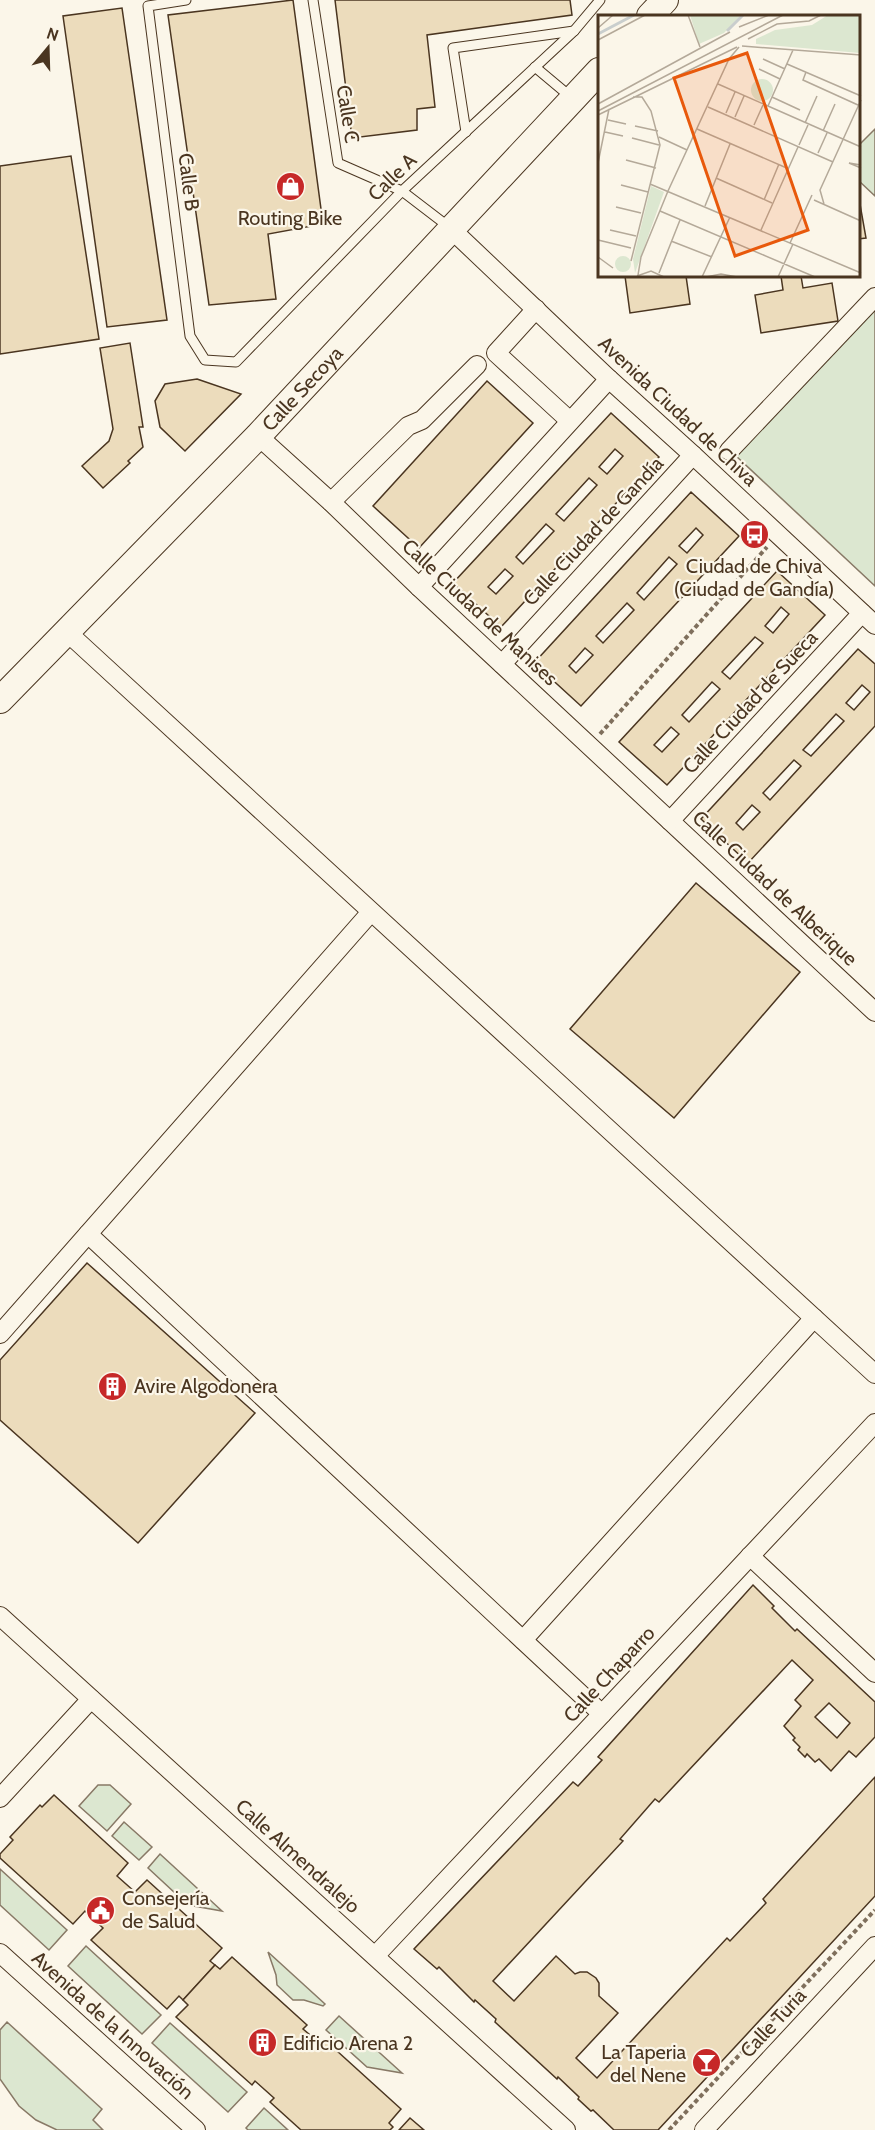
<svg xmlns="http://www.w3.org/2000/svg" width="875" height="2130" font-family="Cabin,sans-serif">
	<rect width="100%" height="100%" fill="#fbf6e9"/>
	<g fill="#dce7d0" stroke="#887966" stroke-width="1.5">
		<polygon points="875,129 875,196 859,181 858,146"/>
		<polygon points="875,307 875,586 735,455"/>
		<polygon points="98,1785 110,1785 131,1804 107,1831 79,1806"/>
		<polygon points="124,1822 152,1847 139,1860 112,1836"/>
		<polygon points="160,1854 222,1911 188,1905 148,1868"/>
		<polygon points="0,1869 67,1930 49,1950 0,1905"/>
		<polygon points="86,1946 161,2015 142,2034 68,1966"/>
		<polygon points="268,1952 325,2004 323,2006 304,2000 293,2000 277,1985 276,1975"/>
		<polygon points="339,2016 402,2073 367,2067 326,2030"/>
		<polygon points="7,2022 102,2109 93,2120 103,2130 57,2130 36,2120 19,2106 0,2079 0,2030"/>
		<polygon points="170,2023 247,2092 228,2112 152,2043"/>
		<polygon points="264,2108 288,2130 248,2130 246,2128"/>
	</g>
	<g fill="#ecdcbc" stroke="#4a3520" stroke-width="1.5" fill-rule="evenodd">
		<polygon points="293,0 323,224 268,234 276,299 209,305 168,15"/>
		<polygon points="335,0 570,0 572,15 427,35 435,107 417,109 417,130 352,138"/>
		<polygon points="122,8 167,320 107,327 63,16"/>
		<polygon points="71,156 99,339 0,354 0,166"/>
		<polygon points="858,193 866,238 858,239"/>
		<polygon points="625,276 686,276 690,304 630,313"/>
		<polygon points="781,276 801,276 803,288 832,283 838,321 761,333 755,295 783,290"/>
		<polygon points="130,343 143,427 139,427 143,447 128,461 130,463 103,488 82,466 109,441 113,429 100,348"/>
		<polygon points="197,379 241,394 185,451 160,427 155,401 165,384"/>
		<polygon points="487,381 533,423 419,548 373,506"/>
		<path d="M611,413L659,457L501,627L453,583ZM615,449L623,456L607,474L599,467ZM589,478L597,485L564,521L556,514ZM546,524L554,531L523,564L516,557ZM505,569L513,576L496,594L488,587Z"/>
		<path d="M691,492L739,536L581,706L534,663ZM696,528L703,535L687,553L679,546ZM669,557L677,564L644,600L637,593ZM627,603L634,610L603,643L596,636ZM585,648L593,655L576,673L569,666Z"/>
		<path d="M777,571L825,615L667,785L619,742ZM781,607L789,614L773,633L765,626ZM755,637L763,643L730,679L722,672ZM712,682L720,689L689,722L682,715ZM671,727L679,734L662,752L654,745Z"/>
		<path d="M858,649L875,664V726L748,863L701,819ZM862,685L870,692L854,710L846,703ZM836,714L844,721L811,756L803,750ZM794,760L801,766L770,800L763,793ZM752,805L760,812L743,830L736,823Z"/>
		<polygon points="696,883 800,972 674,1118 570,1029"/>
		<polygon points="87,1263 255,1413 138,1543 0,1420 0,1360"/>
		<path d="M753,1585L774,1606L772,1608L795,1631L797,1629L875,1702V1737L856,1757L849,1751L831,1771L819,1759L815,1762L807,1754L805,1757L798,1750L800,1747L793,1740L795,1738L784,1726L801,1706L795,1700L813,1680L792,1660L659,1802L655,1799L620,1839L623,1841L493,1981L514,2001L556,1956L575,1974L580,1972H587L596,1978L599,1983V1996L618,2013L576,2058L597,2078L727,1938L730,1941L766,1903L763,1899L875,1777V1896L658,2130H614L593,2110L591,2111L578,2099L579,2097L558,2077L557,2079L495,2022L496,2019L475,2000L474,2002L439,1967L437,1969L414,1949L573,1782L578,1786L602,1760L598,1757ZM829,1703L850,1723L837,1738L815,1717Z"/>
		<polygon points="54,1795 128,1863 117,1876 135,1892 147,1880 222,1948 210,1961 215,1965 183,2000 179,1996 167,2009 91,1940 103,1928 85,1911 73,1924 0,1858 0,1854 13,1840 10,1837 40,1805 42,1807"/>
		<polygon points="232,1957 307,2025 303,2029 322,2045 326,2041 401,2109 389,2123 393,2127 390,2130 301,2130 270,2102 274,2098 255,2081 252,2085 176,2017 188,2005 183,2000 215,1965 220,1969"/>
		<polygon points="410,2118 424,2130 399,2130"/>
	</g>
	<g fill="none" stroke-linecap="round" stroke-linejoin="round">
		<defs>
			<g id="lane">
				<polyline points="186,0 148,6 190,336 205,360 236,362 402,191 574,31 600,0"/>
				<polyline points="313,0 338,163 402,191 449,227"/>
				<polyline points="535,67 572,98"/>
				<polyline points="466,132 453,48 574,31"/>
			</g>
			<g id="street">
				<polyline points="450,228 609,379 693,455 875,625"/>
				<polyline points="536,309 496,353 570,421"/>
				<polyline points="258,436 331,502 419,587 875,1012"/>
				<polyline points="729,451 875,297"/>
				<polyline points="331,502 408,426 422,420 477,365"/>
				<polyline points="419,587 609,379"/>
				<polyline points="67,632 875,1374"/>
				<polyline points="502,664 693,455"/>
				<polyline points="670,821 862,613"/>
				<polyline points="88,1234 602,1714"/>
				<polyline points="0,1334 371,912"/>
				<polyline points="750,1556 875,1673"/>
				<polyline points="0,1616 566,2130"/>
				<polyline points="523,1640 814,1318"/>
				<polyline points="0,1798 91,1699"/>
				<polyline points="0,1953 196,2130"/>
				<polyline points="375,1956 875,1423"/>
				<polyline points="704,2130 875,1946"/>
			</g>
			<g id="secondary">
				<polyline points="650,16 665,0"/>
				<path id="s1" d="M0,700L258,436L599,71"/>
			</g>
		</defs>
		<use href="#lane" stroke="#4a3520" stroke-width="11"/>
		<use href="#street" stroke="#4a3520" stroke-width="20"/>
		<use href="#secondary" stroke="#4a3520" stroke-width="28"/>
		<g stroke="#7f6f5c" stroke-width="4" stroke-dasharray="4.5 3" stroke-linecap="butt">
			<polyline points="600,734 767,547"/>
			<polyline points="669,2130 875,1910"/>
		</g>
		<use href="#lane" stroke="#fbf6e9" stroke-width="9"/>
		<use href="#street" stroke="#fbf6e9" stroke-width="18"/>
		<use href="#secondary" stroke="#fbf6e9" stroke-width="26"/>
	</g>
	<defs>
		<symbol id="shop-disc" viewBox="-11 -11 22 22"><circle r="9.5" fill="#c62828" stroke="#fbf6e9"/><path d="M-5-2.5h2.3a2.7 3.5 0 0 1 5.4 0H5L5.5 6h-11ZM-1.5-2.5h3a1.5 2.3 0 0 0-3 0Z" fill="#fff"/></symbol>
		<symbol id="bus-disc" viewBox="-11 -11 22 22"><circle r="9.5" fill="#c62828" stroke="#fbf6e9"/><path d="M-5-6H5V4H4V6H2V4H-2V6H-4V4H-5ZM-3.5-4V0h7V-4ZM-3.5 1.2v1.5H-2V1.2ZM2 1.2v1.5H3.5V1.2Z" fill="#fff"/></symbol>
		<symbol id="building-disc" viewBox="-11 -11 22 22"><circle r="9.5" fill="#c62828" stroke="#fbf6e9"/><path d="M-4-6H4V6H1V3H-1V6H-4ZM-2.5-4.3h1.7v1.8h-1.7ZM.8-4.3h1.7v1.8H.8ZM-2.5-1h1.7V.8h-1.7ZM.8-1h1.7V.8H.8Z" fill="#fff"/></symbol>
		<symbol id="civic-disc" viewBox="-11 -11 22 22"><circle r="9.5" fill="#c62828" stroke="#fbf6e9"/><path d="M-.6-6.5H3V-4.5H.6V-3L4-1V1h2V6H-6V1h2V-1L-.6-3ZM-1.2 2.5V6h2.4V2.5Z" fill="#fff"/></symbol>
		<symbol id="bar-disc" viewBox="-11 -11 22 22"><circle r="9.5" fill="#c62828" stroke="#fbf6e9"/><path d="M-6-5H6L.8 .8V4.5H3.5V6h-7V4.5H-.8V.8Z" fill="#fff"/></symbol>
	</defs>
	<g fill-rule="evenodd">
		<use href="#shop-disc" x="274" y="170" width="33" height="33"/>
		<use href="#bus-disc" x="738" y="518" width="33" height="33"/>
		<use href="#building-disc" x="96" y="1370" width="33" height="33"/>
		<use href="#civic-disc" x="84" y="1894" width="33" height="33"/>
		<use href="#building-disc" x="246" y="2026" width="33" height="33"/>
		<use href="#bar-disc" x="690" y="2046" width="33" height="33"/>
	</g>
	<g text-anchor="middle" stroke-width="4.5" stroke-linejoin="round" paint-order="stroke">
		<g font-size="20" fill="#4a3520" stroke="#fbf6e9">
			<text transform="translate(348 114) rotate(81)" y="7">Calle C</text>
			<text transform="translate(392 177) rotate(-44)" y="7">Calle A</text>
			<text transform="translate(189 182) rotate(83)" y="7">Calle B</text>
			<text dy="7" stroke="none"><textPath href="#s1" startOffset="434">Calle Secoya</textPath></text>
			<text transform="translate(678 411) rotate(43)" y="7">Avenida Ciudad de Chiva</text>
			<text transform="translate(593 531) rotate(-47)" y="7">Calle Ciudad de Gandía</text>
			<text transform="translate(480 612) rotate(43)" y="7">Calle Ciudad de Manises</text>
			<text transform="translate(750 702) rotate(-47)" y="7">Calle Ciudad de Sueca</text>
			<text transform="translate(775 888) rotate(43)" y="7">Calle Ciudad de Alberique</text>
			<text transform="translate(609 1674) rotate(-47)" y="7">Calle Chaparro</text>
			<text transform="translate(298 1856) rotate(42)" y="7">Calle Almendralejo</text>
			<text transform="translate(773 2023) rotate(-47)" y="7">Calle Turia</text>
			<text transform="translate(113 2025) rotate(42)" y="7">Avenida de la Innovación</text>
		</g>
		<g font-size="20" fill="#4a3520" stroke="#fbf6e9" text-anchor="start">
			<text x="290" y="225" text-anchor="middle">Routing Bike</text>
			<text x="754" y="573" text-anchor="middle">Ciudad de Chiva<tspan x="754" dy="23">(Ciudad de Gandía)</tspan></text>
			<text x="134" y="1393">Avire Algodonera</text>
			<text x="122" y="1905">Consejería<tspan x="122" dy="23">de Salud</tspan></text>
			<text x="283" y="2050">Edificio Arena 2</text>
			<text x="686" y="2059" text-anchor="end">La Taperia<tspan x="686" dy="23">del Nene</tspan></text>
		</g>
	</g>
	<g transform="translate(598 15)">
		<rect width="262" height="262" fill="#fbf6e9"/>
		<path d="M92,0H143L126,18L101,29ZM230,0H262V38L158,29V24L177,15L214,10ZM153 75a11 11 0 1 1 22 0a11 11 0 1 1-22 0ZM53,171L66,177L37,258L35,244ZM17 249a8 8 0 1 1 16 0a8 8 0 1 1-16 0Z" fill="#dce7d0"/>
		<path fill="none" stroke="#c9cecd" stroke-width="3" d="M129,16L145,0M0,19L36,0"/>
		<path fill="none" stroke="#b4a999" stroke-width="1.5" d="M90,0L102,32M141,12L171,0M0,13L15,0M150,24L179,9L211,6L223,0M0,25L47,0M144,31L263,40M165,44L187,54M189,49L263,81M161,54L182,64M208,57L205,65L260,90M120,69L263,132M174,82L202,95M0,89L132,17M170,91L195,35M110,92L235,147M0,96L185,0M128,98L137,77M0,100L139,32M137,102L146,81M10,105L28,109M207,108L219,81M156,110L165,90M37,111L60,116M99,114L191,154M225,116L237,89M7,117L25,121M61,122L89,135M34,123L61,130M201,130L210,110M220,138L229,118M28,145L58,153M0,148L11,94M263,150L251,148L263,153M118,163L174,188M52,169L263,258M23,170L50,177M166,185L181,149M216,185L263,206M226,189L222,175L263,85M107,191L132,129M18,192L43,198M62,196L217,262M12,215L38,221M163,215L200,132M0,225L33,233M73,226L114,242M192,228L214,180M0,242L15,253M33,246L62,130L53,96L44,82H35M61,258L82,205M40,260L43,242L70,176L131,44L141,32M39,261L53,256L66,262M104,262L132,202M108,262L123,259L139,262M180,262L195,229"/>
		<path fill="#e8590c" fill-opacity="0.15" stroke="#e8590c" stroke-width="3" d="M149,38L210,215L137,241L76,63Z"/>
		<rect width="262" height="262" fill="none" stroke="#4a3520" stroke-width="3"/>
	</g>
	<g transform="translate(48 48) rotate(19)" stroke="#fbf6e9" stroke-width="4.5" paint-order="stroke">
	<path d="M0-4.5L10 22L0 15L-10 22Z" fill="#4a3520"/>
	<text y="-9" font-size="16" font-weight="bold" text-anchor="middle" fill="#4a3520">N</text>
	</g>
</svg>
